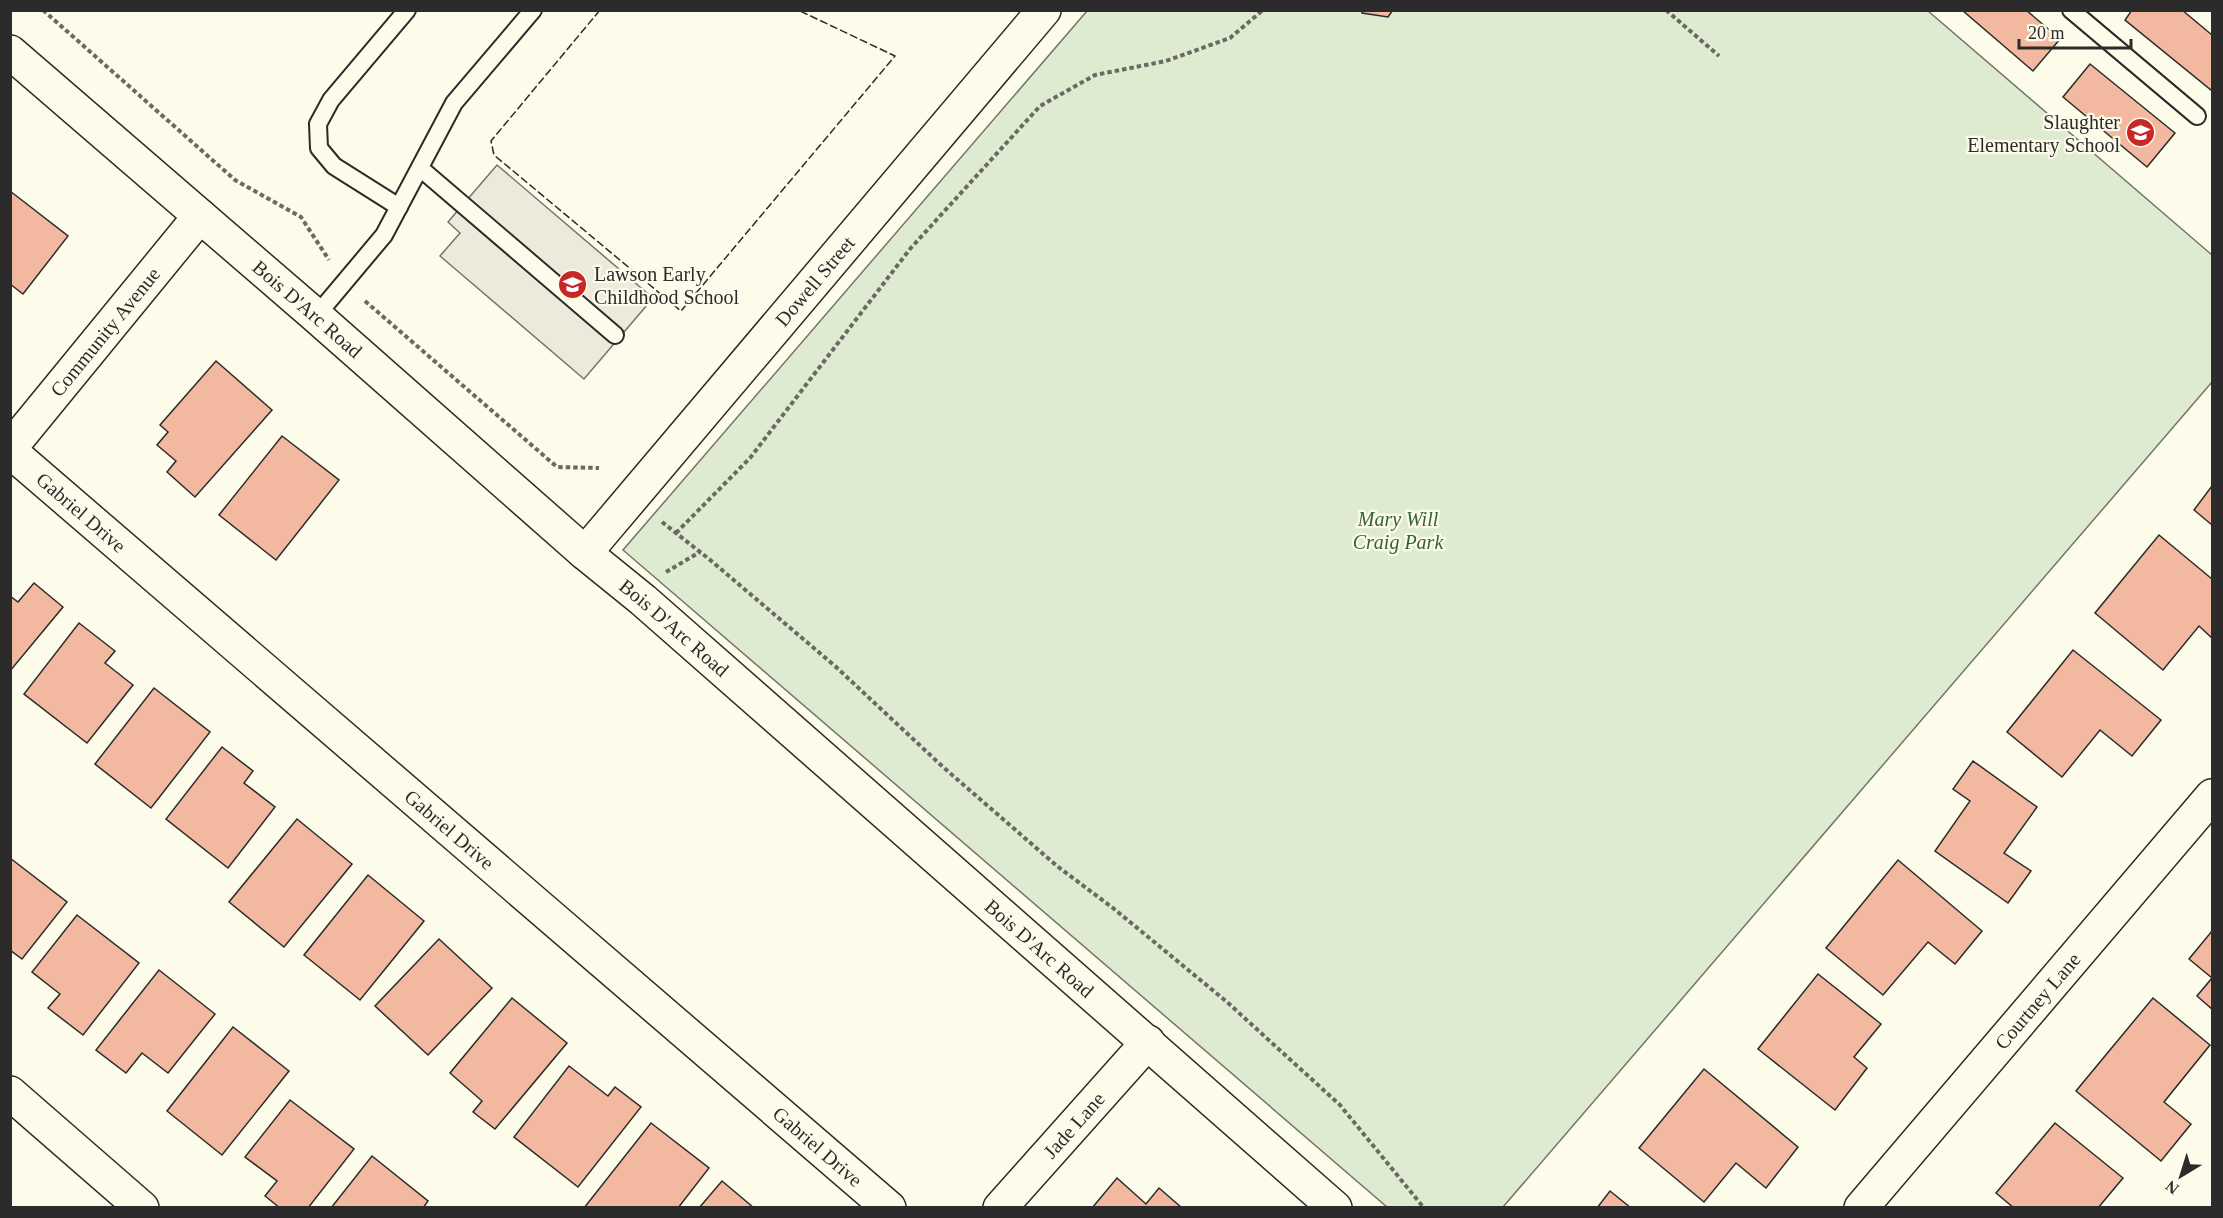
<svg xmlns="http://www.w3.org/2000/svg" width="2223" height="1218" font-family="'Times New Roman',serif">
	<rect width="100%" height="100%" fill="#fdfbea"/>
	<polygon fill="#deebd1" stroke="#74746e" stroke-width="1.5" points="1087,11 1928,11 2212,255 2212,382 1503,1207 1387,1207 623,550"/>
	<polygon fill="#eceadb" stroke="#74746e" stroke-width="1.5" points="497,165 653,298 584,379 440,256 460,233 448,222"/>
	<g fill="#f2b8a0" stroke="#2b2b2b" stroke-width="1.5">
		<polygon points="1362,10 1393,10 1388,17 1362,13"/>
		<polygon points="1962,10 2026,10 2060,39 2033,71"/>
		<polygon points="2132,10 2182,10 2212,35 2212,88 2211,90 2125,20"/>
		<polygon points="2090,64 2175,133 2147,167 2063,97"/>
		<polygon points="10,191 68,236 23,294 10,284"/>
		<polygon points="216,361 272,410 195,497 167,472 176,461 157,445 168,432 160,425"/>
		<polygon points="282,436 339,480 276,560 219,515"/>
		<polygon points="2212,486 2212,525 2194,510"/>
		<polygon points="2159,535 2212,579 2212,638 2199,626 2163,670 2095,613"/>
		<polygon points="34,583 63,607 10,671 10,596 18,602"/>
		<polygon points="79,623 115,651 105,663 133,685 87,743 24,694"/>
		<polygon points="2073,650 2161,720 2132,756 2100,730 2062,777 2007,732"/>
		<polygon points="154,688 210,732 151,808 95,764"/>
		<polygon points="222,747 253,771 244,783 275,807 228,868 166,819"/>
		<polygon points="1973,761 2037,807 2004,853 2031,871 2008,903 1935,851 1970,801 1953,789"/>
		<polygon points="297,819 352,864 284,947 229,902"/>
		<polygon points="10,858 67,902 22,959 10,950"/>
		<polygon points="1898,860 1982,931 1955,964 1928,942 1883,995 1826,948"/>
		<polygon points="368,875 424,921 360,1000 304,955"/>
		<polygon points="77,915 139,963 83,1035 48,1008 60,994 32,972"/>
		<polygon points="2212,931 2212,1009 2197,996 2212,978 2189,959"/>
		<polygon points="439,939 492,988 428,1055 375,1006"/>
		<polygon points="159,970 215,1014 168,1073 142,1053 126,1073 96,1050"/>
		<polygon points="1818,974 1881,1024 1854,1057 1867,1068 1835,1110 1758,1049"/>
		<polygon points="512,998 567,1043 495,1129 473,1112 482,1101 450,1073"/>
		<polygon points="2153,998 2210,1045 2164,1102 2191,1124 2161,1161 2076,1091"/>
		<polygon points="233,1027 289,1071 222,1155 167,1111"/>
		<polygon points="569,1066 608,1096 615,1087 641,1107 578,1187 514,1137"/>
		<polygon points="1704,1069 1798,1147 1766,1188 1736,1163 1704,1202 1639,1148"/>
		<polygon points="290,1100 354,1149 308,1208 280,1208 265,1196 277,1181 245,1157"/>
		<polygon points="651,1123 709,1168 678,1208 584,1208"/>
		<polygon points="2055,1123 2123,1178 2098,1208 2014,1208 1996,1193"/>
		<polygon points="372,1156 428,1201 423,1208 331,1208"/>
		<polygon points="1117,1178 1146,1204 1159,1188 1182,1208 1092,1208"/>
		<polygon points="722,1181 754,1208 699,1208"/>
		<polygon points="1610,1191 1631,1208 1597,1208"/>
	</g>
	<g fill="none" stroke-linecap="round" stroke-linejoin="round">
		<defs>
			<g id="service">
				<polyline points="2071,10 2197,116"/>
				<polyline points="420,168 615,335"/>
				<polyline points="399,207 334,166 319,148 318,124 331,100 407,10"/>
				<polyline points="316,316 384,235 454,103 533,10"/>
			</g>
			<g id="minor">
				<path id="s1" d="M10,451L889,1208"/>
				<path id="s2" d="M585,553L1044,10"/>
				<polyline points="10,1093 142,1208"/>
				<path id="s3" d="M1000,1208L1148,1042"/>
				<path id="s4" d="M1861,1208L2212,796"/>
			</g>
			<g id="tertiary">
				<path id="s5" d="M10,52L316,316L585,553L643,600L1335,1208"/>
				<path id="s6" d="M10,448L200,216"/>
			</g>
		</defs>
		<use href="#service" stroke="#2b2b2b" stroke-width="20"/>
		<use href="#minor" stroke="#2b2b2b" stroke-width="36"/>
		<use href="#tertiary" stroke="#2b2b2b" stroke-width="36"/>
		<g stroke="#6a6964" stroke-width="4" stroke-dasharray="4.5 3" stroke-linecap="butt">
			<polyline points="43,10 235,180 301,217 329,260"/>
			<polyline points="1666,10 1719,56"/>
			<polyline points="365,301 557,467 599,468"/>
			<polyline points="662,522 709,559 835,666 943,767 1057,866 1113,908 1227,1002 1340,1105 1424,1208"/>
			<polyline points="676,533 750,458 910,249 1040,106 1095,75 1166,61 1230,38 1263,10"/>
			<polyline points="666,572 700,552"/>
		</g>
		<use href="#service" stroke="#fdfbea" stroke-width="16"/>
		<use href="#minor" stroke="#fdfbea" stroke-width="33"/>
		<use href="#tertiary" stroke="#fdfbea" stroke-width="33"/>
		<polyline stroke="#2b2b2b" stroke-width="1.5" stroke-dasharray="8 3" stroke-linecap="butt" points="600,10 491,141 494,155 681,311 895,56 798,10"/>
	</g>
	<defs>
		<symbol id="school-disc" viewBox="-11 -11 22 22"><circle r="9.5" fill="#c62828" stroke="#fdfbea"/><path d="M0-5L7-2L0 1L-7-2ZM-4 1L0 2.5L4 1V4Q0 6-4 4Z" fill="#fff"/></symbol>
	</defs>
	<g fill-rule="evenodd">
		<use href="#school-disc" x="2124" y="116" width="33" height="33"/>
		<use href="#school-disc" x="556" y="268" width="33" height="33"/>
	</g>
	<g text-anchor="middle" stroke-width="4.5" stroke-linejoin="round" paint-order="stroke">
		<g font-size="20" fill="#2b2b2b" stroke="#fdfbea" text-anchor="end">
			<text x="2120" y="129">Slaughter<tspan x="2120" dy="23">Elementary School</tspan></text>
			<text x="594" y="281" text-anchor="start">Lawson Early<tspan x="594" dy="23">Childhood School</tspan></text>
		</g>
		<g font-size="20" fill="#2b2b2b" stroke="#fdfbea">
			<text dy="7" stroke="none"><textPath href="#s2" startOffset="356">Dowell Street</textPath></text>
			<text dy="7" stroke="none"><textPath href="#s5" startOffset="393">Bois D'Arc Road</textPath></text>
			<text dy="7" stroke="none"><textPath href="#s6" startOffset="150">Community Avenue</textPath></text>
			<text dy="7" stroke="none"><textPath href="#s1" startOffset="94">Gabriel Drive</textPath></text>
			<text dy="7" stroke="none"><textPath href="#s5" startOffset="879">Bois D'Arc Road</textPath></text>
			<text dy="7" stroke="none"><textPath href="#s1" startOffset="580">Gabriel Drive</textPath></text>
			<text dy="7" stroke="none"><textPath href="#s5" startOffset="1365">Bois D'Arc Road</textPath></text>
			<text dy="7" stroke="none"><textPath href="#s4" startOffset="272">Courtney Lane</textPath></text>
			<text dy="7" stroke="none"><textPath href="#s3" startOffset="111">Jade Lane</textPath></text>
			<text dy="7" stroke="none"><textPath href="#s1" startOffset="1066">Gabriel Drive</textPath></text>
		</g>
		<g font-size="20" font-style="italic" fill="#34623c" stroke="#fdfbea">
			<text x="1398" y="526">Mary Will<tspan x="1398" dy="23">Craig Park</tspan></text>
		</g>
	</g>
	<rect width="2223" height="1218" fill="none" stroke="#2b2b2b" stroke-width="24"/>
	<g transform="translate(2181 1176) rotate(218)" stroke="#fdfbea" stroke-width="4.5" paint-order="stroke">
	<path d="M0-4.5L10 22L0 15L-10 22Z" fill="#2b2b2b"/>
	<text y="-9" font-size="16" font-weight="bold" text-anchor="middle" fill="#2b2b2b">N</text>
	</g>
	<path d="M2019 39v9h112v-9" fill="none" stroke="#2b2b2b" stroke-width="3"/>
	<text x="2028" y="39" font-size="18" fill="#2b2b2b" stroke="#fdfbea" stroke-width="4.5" paint-order="stroke">20 m</text>
</svg>
